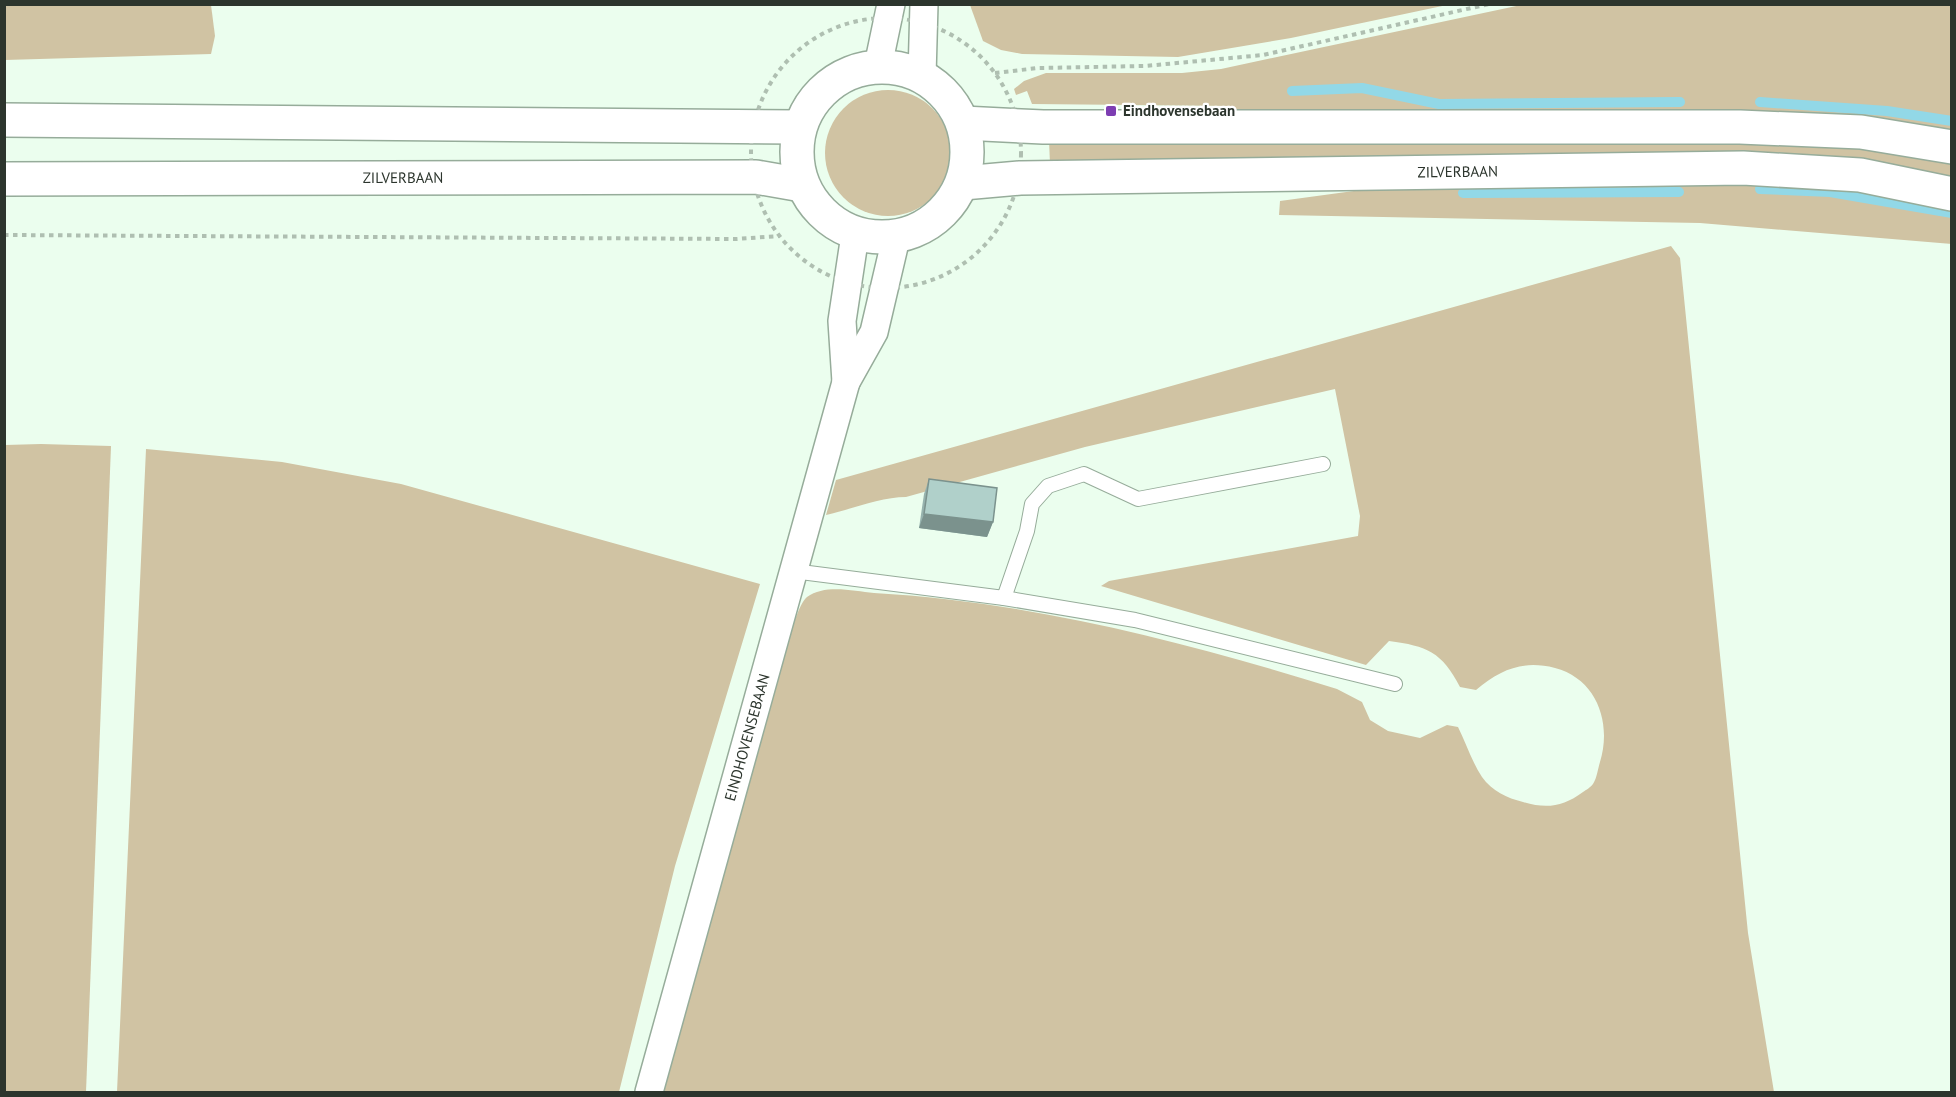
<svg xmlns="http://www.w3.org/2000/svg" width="1956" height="1097" font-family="'PT Sans',sans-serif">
	<rect width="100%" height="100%" fill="#ebfeee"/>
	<g fill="#d0c3a3">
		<polygon points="4,5 211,5 215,36 211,54 5,60"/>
		<polygon points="970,5 970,4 1447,5 1291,38 1178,57 1022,54 1001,50 983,41"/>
		<polygon points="1521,5 1951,5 1951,136 1233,119 1233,106 1032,104 1027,91 1016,95 1014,89 1024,81 1046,73 1182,73 1221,69"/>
		<circle cx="888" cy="153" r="63"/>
		<polygon points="1049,140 1873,143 1951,157 1952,181 1050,164"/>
		<polygon points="1741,177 1951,202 1952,244 1700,223 1279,215 1280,201 1442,179"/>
		<path d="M1671,246L1680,258L1748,933L1774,1092H664C699,957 735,821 775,687C780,670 796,605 807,597C825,584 853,591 874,593C1032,602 1186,642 1337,689L1362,702L1370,720L1388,731L1420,738L1447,725L1458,727C1466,743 1472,762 1482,777C1492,791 1507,798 1523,802C1546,809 1563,807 1583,792C1586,790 1591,787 1593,784C1597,778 1598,768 1600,762C1612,723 1597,679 1555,668C1523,660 1501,669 1476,690L1460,687C1442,652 1427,646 1389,641L1366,665L1101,586L1109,581L1358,536L1360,516L1335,389L1085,447L906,497C881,497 852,509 826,515L836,480Z"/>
		<polygon points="41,444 111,446 86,1092 5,1092 5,445"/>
		<polygon points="146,449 282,462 401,484 760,584 675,866 619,1092 117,1092"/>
	</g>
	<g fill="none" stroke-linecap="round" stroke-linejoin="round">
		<g stroke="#92d8e7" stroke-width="10">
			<polyline points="1292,91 1362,88 1439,104 1680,102"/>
			<polyline points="1760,102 1887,111 1952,121"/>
			<polyline points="1760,189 1830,192 1952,213"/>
			<polyline points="1463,193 1679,192"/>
		</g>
		<defs>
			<g id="service">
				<polyline points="793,571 1004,598 1027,531 1032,504 1048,486 1084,474 1138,499 1323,464"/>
				<polyline points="1004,598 1135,620 1395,684"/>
			</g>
			<g id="minor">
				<polyline points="878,66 891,4"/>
				<polyline points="922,76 924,4"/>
				<polyline points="846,382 842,321 855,235"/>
				<path id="s1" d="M649,1092L846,382L874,332L896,238"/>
			</g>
			<g id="secondary">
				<circle cx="882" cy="152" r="85"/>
				<polyline points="4,120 799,127"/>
				<polyline points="963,123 1043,127 1740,127 1861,132 1952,147"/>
				<path id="s2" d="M4,179L756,177L802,185"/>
				<path id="s3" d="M963,183L1020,178L1743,168L1860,175L1952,194"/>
			</g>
		</defs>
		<use href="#service" stroke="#96ac9a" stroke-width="16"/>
		<use href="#minor" stroke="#96ac9a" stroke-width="30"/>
		<use href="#secondary" stroke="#96ac9a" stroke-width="36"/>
		<g stroke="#afbfb1" stroke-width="4" stroke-dasharray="4.5 4.5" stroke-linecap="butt">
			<circle cx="886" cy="153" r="135"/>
			<polyline points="995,73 1038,68 1145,66 1263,55 1489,4"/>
			<polyline points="4,235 736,239 779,236"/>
		</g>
		<use href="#service" stroke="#fff" stroke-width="14"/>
		<use href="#minor" stroke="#fff" stroke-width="27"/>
		<use href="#secondary" stroke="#fff" stroke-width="33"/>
	</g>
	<polygon fill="#97b3ae" points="929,479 993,522 987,537 919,528 924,494"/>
	<polygon fill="#7b928d" points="924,514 993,522 987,537 919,528"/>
	<polygon fill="#b0d0ca" stroke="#7b928d" stroke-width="1.5" points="929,479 997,488 993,522 924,514"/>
	<rect fill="#7d3db2" stroke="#fff" stroke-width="2" x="1105" y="105" width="12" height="12" rx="3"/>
	<g text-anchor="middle" stroke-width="4.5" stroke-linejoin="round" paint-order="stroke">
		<g font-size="15" font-weight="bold" fill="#2c352d" stroke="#fff" text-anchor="start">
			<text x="1123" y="116">Eindhovensebaan</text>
		</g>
		<g font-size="15" fill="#2c352d" stroke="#fff">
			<text dy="5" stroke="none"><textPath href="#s3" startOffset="495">ZILVERBAAN</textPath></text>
			<text dy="5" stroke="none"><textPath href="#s2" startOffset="399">ZILVERBAAN</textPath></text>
			<text dy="5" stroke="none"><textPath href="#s1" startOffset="368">EINDHOVENSEBAAN</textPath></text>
		</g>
	</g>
	<rect width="1956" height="1097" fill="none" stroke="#2c352d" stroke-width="12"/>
</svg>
